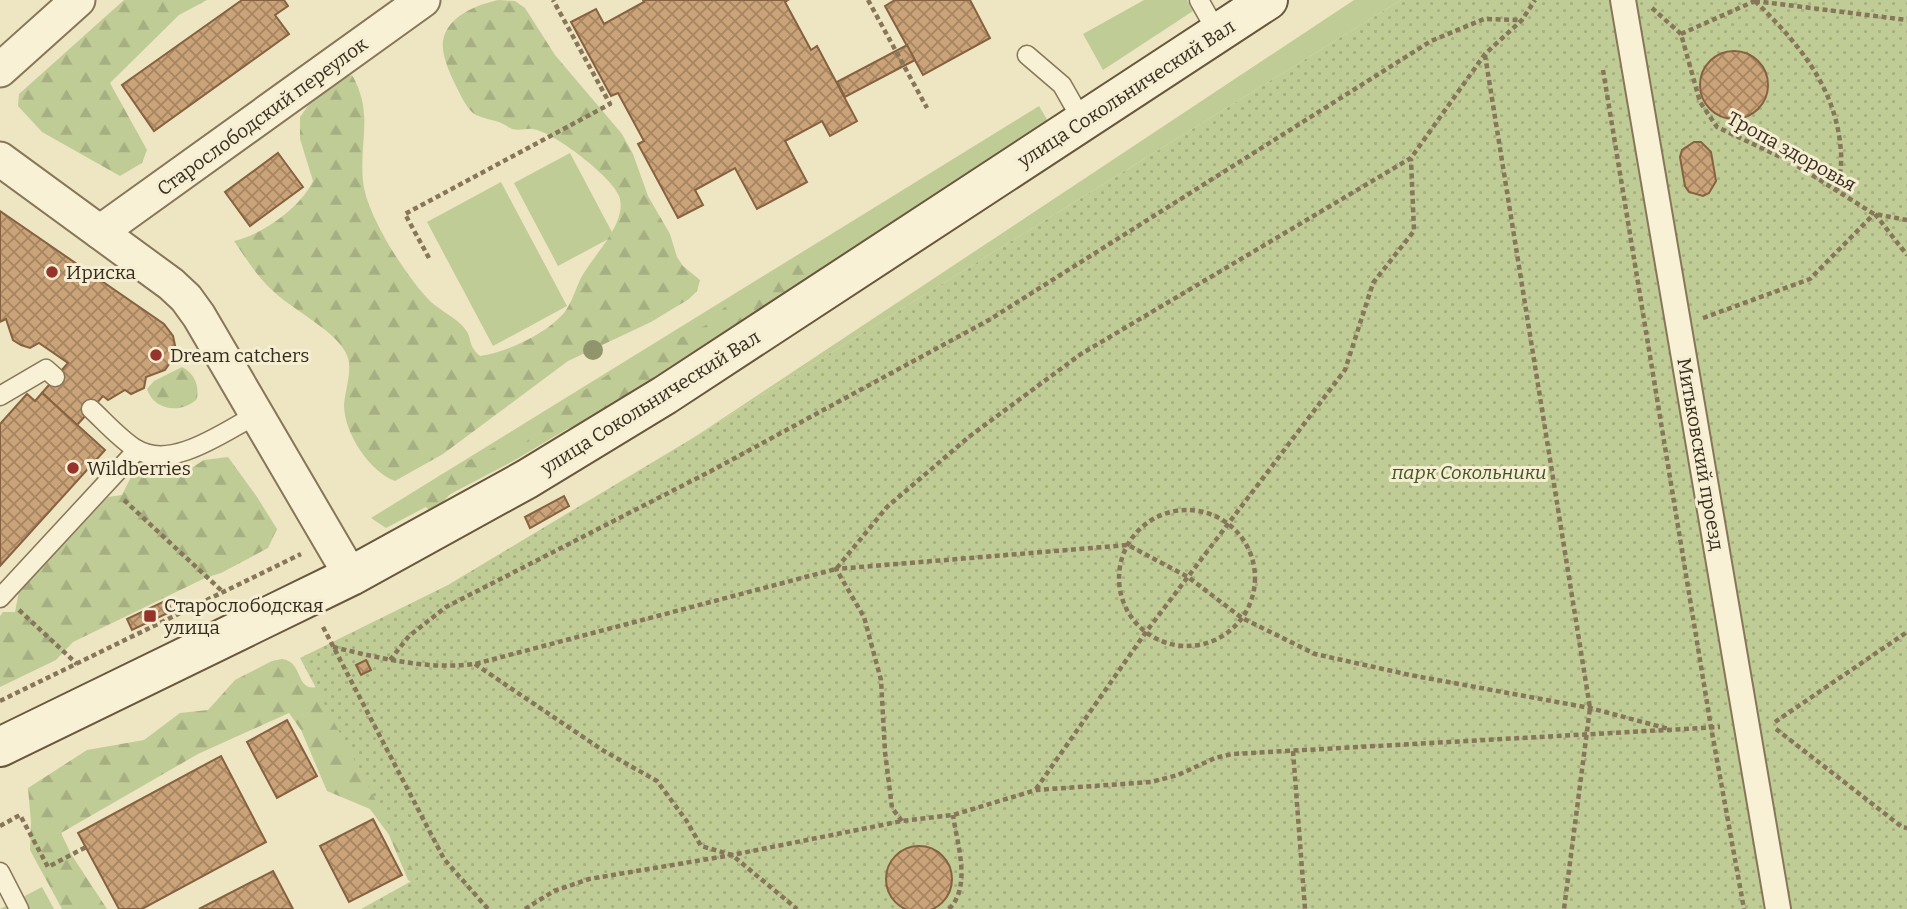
<svg xmlns="http://www.w3.org/2000/svg" width="1907" height="909" font-family="Bitter,serif">
	<defs>
		<pattern id="forest-firs" width="22" height="20" patternUnits="userSpaceOnUse" patternTransform="scale(1.75)"><rect width="22" height="20" fill="#c0cc96"/><path d="M5 1l3.5 6h-7zM16 11l3.5 6h-7z" fill="#a6af81"/></pattern>
		<pattern id="park-dots" width="8" height="8" patternUnits="userSpaceOnUse" patternTransform="scale(1.75)"><rect width="8" height="8" fill="#c0cc96"/><path d="M2 2h.1M6 6h.1" fill="none" stroke="#a6af81" stroke-width="1.8" stroke-linecap="round"/></pattern>
		<pattern id="building-cross-hatch" width="8" height="8" patternUnits="userSpaceOnUse" patternTransform="scale(1.75)"><rect width="8" height="8" fill="#cba378"/><path d="M0 0l8 8M0 8l8-8" fill="none" stroke="#a68562"/></pattern>
	</defs>
	<rect width="100%" height="100%" fill="#eee5c2"/>
	<g fill="#c0cc96">
		<polygon points="1144,0 1187,0 1193,11 1103,70 1083,34"/>
		<polygon points="1354,0 1401,0 693,438"/>
		<polygon points="1039,106 1048,121 651,379 515,460 386,528 371,518"/>
		<polygon points="570,153 614,236 558,266 514,183"/>
		<polygon points="501,182 567,306 493,346 427,222"/>
		<polygon points="42,887 54,909 0,909"/>
	</g>
	<g fill="url(#forest-firs)">
		<polygon points="124,0 207,0 179,15 110,83 147,150 142,163 120,176 42,132 18,106 19,94"/>
		<path d="M499,0L515,1L525,8L555,55L622,134L633,154L648,196L670,234L677,257L683,266L700,280L697,291L689,299L651,322L568,361L443,454L395,481C370,472 344,433 344,405C345,391 352,372 348,358C341,333 291,309 273,291C257,277 246,258 234,241C262,235 301,207 313,181L300,139V117L313,99L341,79L352,75C374,113 359,142 363,181C366,215 407,278 431,302C440,310 459,320 465,329C473,339 467,345 480,356C507,352 546,334 564,313C571,304 575,291 580,280C591,257 629,223 619,196C612,177 554,132 533,129C527,128 519,131 512,129C509,128 506,125 503,124C494,119 481,119 473,113C466,107 460,94 456,86C450,74 441,54 443,41C447,16 478,4 499,0Z"/>
		<polygon points="829,258 839,261 787,304 577,426 536,438 515,448 497,463 450,494 440,506 429,510 420,502 431,483 439,476 508,440 609,374 706,325 730,302 776,273 797,264"/>
		<path d="M182,367C195,374 199,385 197,399C181,414 154,411 147,389L154,381Z"/>
		<polygon points="228,457 257,497 277,529 268,548 221,573 205,578 73,642 56,660 0,687 0,616 3,612 15,612 19,591 54,547 108,497 122,495 136,467 154,475 180,475 204,460"/>
		<path d="M282,659C306,662 293,697 324,685L422,888L408,880L389,835L370,809L327,791L301,730L289,713L198,754L61,833L71,854L107,909H62L30,850L31,822L28,788L87,750L144,740L180,713L208,710L235,680L272,661Z"/>
	</g>
	<polygon fill="url(#park-dots)" points="1401,0 1907,0 1907,909 361,909 417,878 300,658 448,585 693,438"/>
	<g fill="url(#building-cross-hatch)" stroke="#866240" stroke-width="2">
		<polygon points="242,0 284,0 288,6 275,15 289,34 154,131 122,85"/>
		<polygon points="643,0 788,0 785,2 811,50 817,46 857,121 830,136 822,121 785,141 807,182 757,209 735,168 695,190 703,205 678,218 638,144 644,141 618,93 611,96 571,22 596,9 604,24 644,2"/>
		<polygon points="895,0 970,0 990,38 923,75 885,6"/>
		<polygon points="907,45 915,60 845,97 837,82"/>
		<circle cx="1734" cy="85" r="34"/>
		<polygon points="1694,142 1701,142 1711,152 1716,181 1709,193 1703,196 1689,192 1685,186 1680,157 1682,150"/>
		<polygon points="278,153 303,187 250,226 225,192"/>
		<polygon points="0,211 164,324 173,336 176,350 174,357 165,370 146,377 144,388 131,394 125,390 108,400 103,396 77,425 42,393 68,363 39,343 30,348 21,345 13,340 6,319 0,322"/>
		<polygon points="42,393 105,450 0,566 0,424 27,394 35,401"/>
		<polygon points="564,496 569,506 530,528 525,517"/>
		<polygon points="167,600 172,611 132,630 127,619"/>
		<polygon points="366,660 371,670 361,675 356,665"/>
		<polygon points="287,720 317,776 277,798 247,742"/>
		<polygon points="221,756 266,842 142,909 119,909 78,833"/>
		<polygon points="373,819 402,875 349,902 320,846"/>
		<circle cx="919" cy="879" r="33"/>
		<polygon points="273,871 293,909 199,909"/>
	</g>
	<g fill="none" stroke-linecap="round" stroke-linejoin="round">
		<defs>
			<g id="service">
				<polyline points="1199,0 1217,32"/>
				<polyline points="1027,55 1062,85 1083,122"/>
				<polyline points="0,396 46,369 55,377"/>
				<path d="M91,409C105,422 120,439 136,449C172,471 225,431 256,415"/>
				<polyline points="0,598 137,450"/>
				<polyline points="0,872 19,909"/>
			</g>
			<polyline id="pedestrian" points="1623,0 1778,909"/>
			<g id="minor">
				<polyline points="0,70 78,0"/>
				<polyline points="0,159 171,284 186,298 199,316 351,576"/>
				<polyline points="100,232 423,0"/>
			</g>
			<polyline id="secondary" points="0,747 351,576 527,479 665,395 1268,0"/>
		</defs>
		<use href="#service" stroke="#877659" stroke-width="21"/>
		<use href="#pedestrian" stroke="#877659" stroke-width="28"/>
		<use href="#minor" stroke="#877659" stroke-width="37"/>
		<use href="#secondary" stroke="#69573d" stroke-width="42"/>
		<g stroke="#877659" stroke-width="4.5" stroke-dasharray="5 3.5" stroke-linecap="butt">
			<polyline points="868,0 927,108"/>
			<path d="M1755,1C1799,44 1837,88 1841,153C1842,165 1839,178 1837,191"/>
			<polyline points="1755,1 1907,20"/>
			<polyline points="1652,8 1681,34 1700,102 1717,127 1791,162 1874,214 1907,220"/>
			<polyline points="1681,34 1757,0"/>
			<polyline points="1485,55 1590,708 1564,909"/>
			<polyline points="1603,70 1711,727 1744,909"/>
			<polyline points="1875,214 1907,255"/>
			<polyline points="429,258 405,214 610,104 553,0"/>
			<polyline points="1703,318 1810,279 1874,214"/>
			<polyline points="124,500 223,592"/>
			<circle cx="1187" cy="578" r="68"/>
			<polyline points="19,610 77,664"/>
			<polyline points="323,627 444,859 488,909"/>
			<path d="M333,647C380,658 426,670 475,664L836,569L887,507L970,436L1081,354L1411,158L1485,54L1522,20L1535,0"/>
			<polyline points="390,660 409,636 446,607 711,471 989,320 1431,41 1484,19 1522,20"/>
			<polyline points="475,664 604,751 657,781 686,820 701,846 732,855 797,909"/>
			<polyline points="0,701 301,554"/>
			<polyline points="1775,722 1907,632"/>
			<polyline points="1776,729 1902,827 1907,828"/>
			<polyline points="1293,751 1305,909"/>
			<polyline points="1036,789 1146,632 1345,370 1373,283 1414,231 1411,159"/>
			<polyline points="902,821 892,808 885,752 881,680 864,617 836,569 1128,545 1188,577 1242,618 1315,654 1410,675 1590,708 1669,729"/>
			<polyline points="0,826 20,815 48,867 86,847"/>
			<polyline points="525,909 554,891 589,879 732,855 902,821 953,815 1036,790 1151,782 1178,775 1215,758 1232,754 1720,727"/>
			<path d="M949,909C972,886 957,844 953,815"/>
		</g>
		<use href="#service" stroke="#f8f1d5" stroke-width="18"/>
		<use href="#pedestrian" stroke="#f8f1d5" stroke-width="24"/>
		<use href="#minor" stroke="#f8f1d5" stroke-width="33"/>
		<use href="#secondary" stroke="#f8f1d5" stroke-width="38"/>
	</g>
	<circle fill="#90956b" cx="593" cy="350" r="10"/>
	<g fill="#96332a" stroke="#f5eed2" stroke-width="2.5">
		<circle cx="52" cy="272" r="7"/>
		<circle cx="156" cy="355" r="7"/>
		<circle cx="73" cy="468" r="7"/>
		<rect x="143" y="609" width="14" height="14" rx="3.5"/>
	</g>
	<g text-anchor="middle" stroke-width="6" stroke-linejoin="round" paint-order="stroke">
		<g font-size="19" fill="#372c1e" stroke="#f5eed2">
			<text transform="translate(1126 93) rotate(-33)" y="7">улица Сокольнический Вал</text>
			<text transform="translate(262 116) rotate(-36)" y="7">Старослободский переулок</text>
			<text transform="translate(1792 151) rotate(29)" y="7">Тропа здоровья</text>
			<text transform="translate(650 402) rotate(-32)" y="7">улица Сокольнический Вал</text>
			<text transform="translate(1701 454) rotate(80)" y="7">Митьковский проезд</text>
		</g>
		<g font-size="19" fill="#372c1e" stroke="#f5eed2" text-anchor="start">
			<text x="66" y="279">Ириска</text>
			<text x="170" y="362">Dream catchers</text>
			<text x="87" y="475">Wildberries</text>
			<text x="164" y="612">Старослободская<tspan x="164" dy="22">улица</tspan></text>
		</g>
		<g font-size="19" font-style="italic" fill="#435324" stroke="#f5eed2">
			<text x="1469" y="479">парк Сокольники</text>
		</g>
	</g>
</svg>
